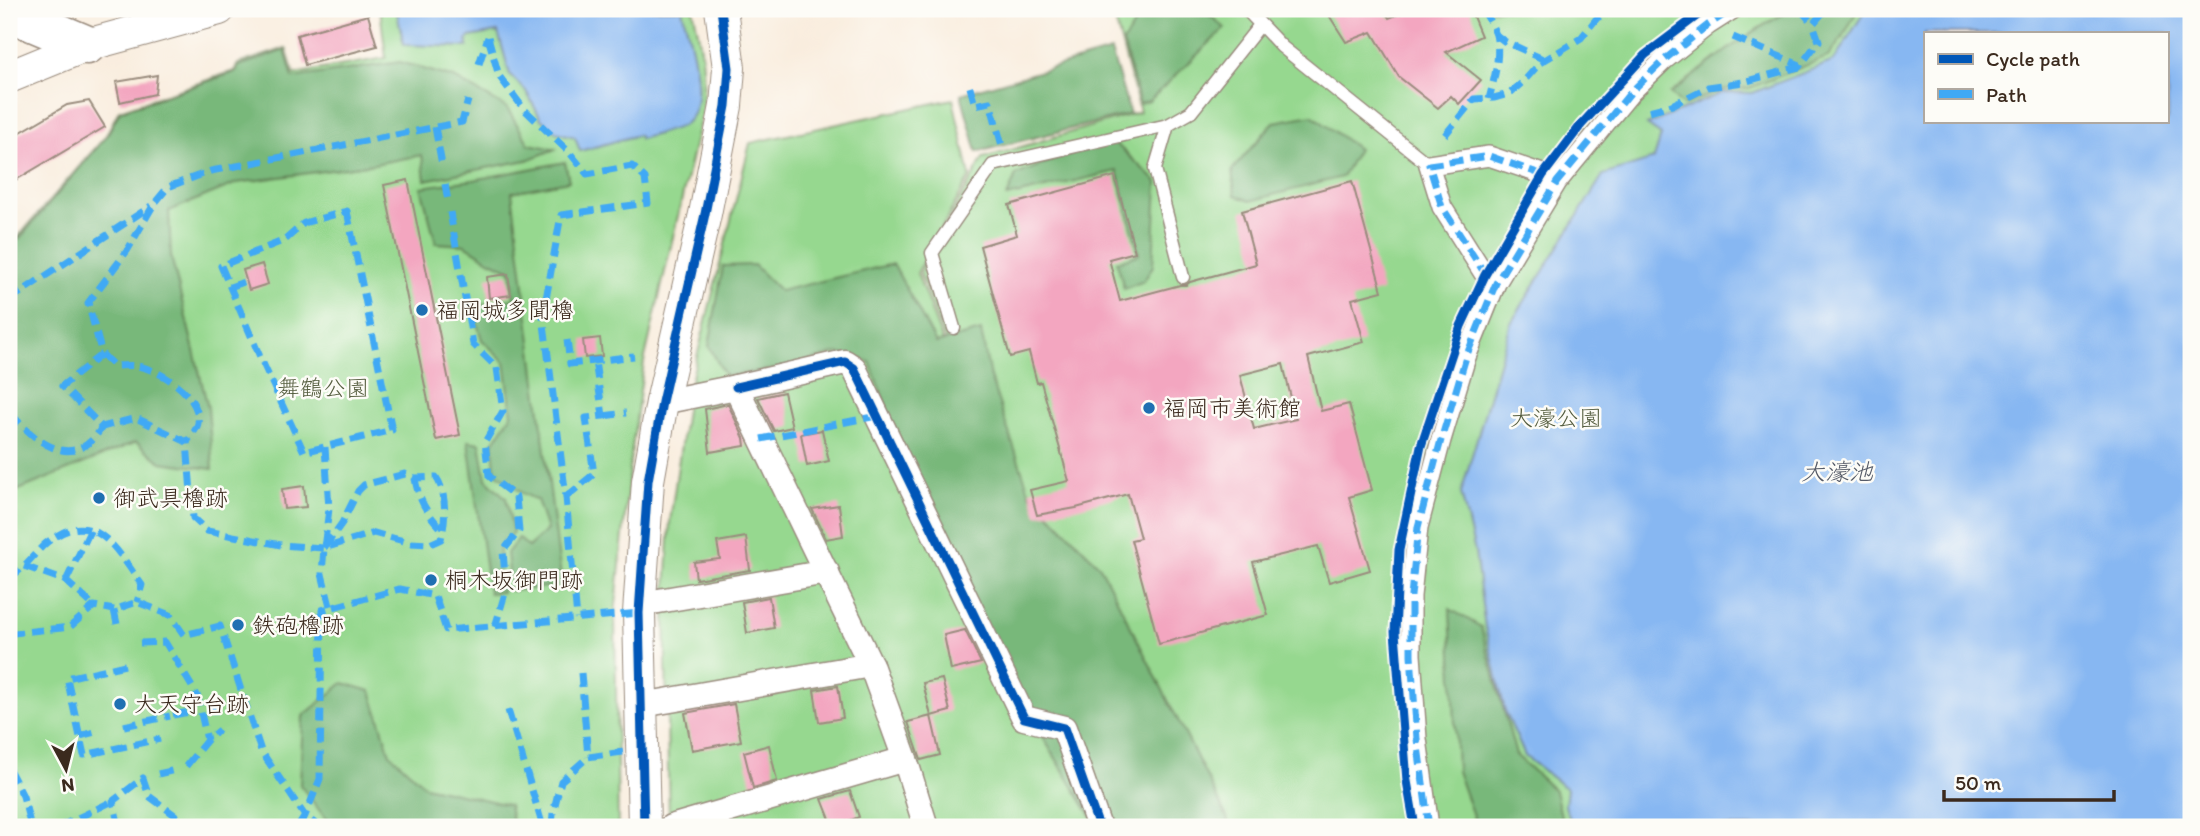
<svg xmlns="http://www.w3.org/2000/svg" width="2200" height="836" font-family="Itim,'Klee One',sans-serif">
	<rect width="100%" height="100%" fill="#fdfcf7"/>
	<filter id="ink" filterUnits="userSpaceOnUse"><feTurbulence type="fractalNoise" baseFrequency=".0143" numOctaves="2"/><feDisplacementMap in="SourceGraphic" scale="14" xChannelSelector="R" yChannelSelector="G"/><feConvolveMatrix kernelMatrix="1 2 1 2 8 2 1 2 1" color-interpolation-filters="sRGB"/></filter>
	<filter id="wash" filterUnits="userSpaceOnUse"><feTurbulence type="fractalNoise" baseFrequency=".00686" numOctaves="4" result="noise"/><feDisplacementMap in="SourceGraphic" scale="28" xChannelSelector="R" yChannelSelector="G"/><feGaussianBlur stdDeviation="1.57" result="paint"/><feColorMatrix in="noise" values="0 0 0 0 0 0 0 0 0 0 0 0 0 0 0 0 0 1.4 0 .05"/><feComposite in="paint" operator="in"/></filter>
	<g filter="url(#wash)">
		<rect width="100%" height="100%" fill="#f9edde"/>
		<g fill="#96d88f" stroke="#688156" stroke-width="2" fill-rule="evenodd">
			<path d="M380,9H693C702,49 706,70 702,112L644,362L631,455L615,615L618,827H9V243L19,236L105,137L119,110L234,71L238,64L286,48L294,74L386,58Z"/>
			<path d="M1112,9H2191V827H1128L920,273L983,158L1140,112ZM1925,33H2167V121H1925Z"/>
			<polygon points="953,99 970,176 917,273 1125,827 669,827 665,608 670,521 689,389 750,143"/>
		</g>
		<g fill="#78b87a" stroke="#5a714c" stroke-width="2">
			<path d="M1793,9H1858L1843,37L1828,57L1750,88L1725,89L1683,105L1670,94C1709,64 1748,31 1793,9Z"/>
			<polygon points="1204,10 1225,28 1149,101 1140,104 1123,42 1136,22 1167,14"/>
			<polygon points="285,50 293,78 400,62 454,78 507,108 529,144 555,149 527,160 425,180 422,155 374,164 237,183 169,211 171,256 208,408 213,469 161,462 136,442 9,494 9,245 20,238 106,137 120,111 236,72 239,66"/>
			<polygon points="1111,51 1130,114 977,152 961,94"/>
			<polygon points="1312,115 1358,149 1342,177 1250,201 1235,195 1232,170 1274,122"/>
			<polygon points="1114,142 1157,182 1153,266 1144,281 1124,289 1117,262 1139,254 1117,171 1007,197 1016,175 1068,154"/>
			<polygon points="565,162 569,181 512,192 562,585 511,591 507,553 519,538 528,547 547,530 537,500 522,493 495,472 493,443 512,414 505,362 482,340 472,306 514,299 511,270 491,261 465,245 436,243 421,187 473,180"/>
			<polygon points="893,264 936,343 981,331 990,377 1030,494 1100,566 1227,817 1229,827 1098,827 1020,700 909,469 870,362 837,353 784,368 725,376 709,346 723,266 754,265 780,291"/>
			<polygon points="468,441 480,443 486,479 506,498 513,532 499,551 502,592 489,593"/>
			<polygon points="1450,609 1481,627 1516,755 1555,791 1562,820 1531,827 1477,827 1457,771"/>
			<polygon points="343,683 371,691 390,754 425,786 509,805 513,827 332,827 300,785 303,716"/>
		</g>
		<g fill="#87b7f2" stroke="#617088" stroke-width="2" fill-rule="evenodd">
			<path d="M415,9H682C688,36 713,106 683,125C673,131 652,135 640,139L638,135L580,151L575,137L556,132L541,119L526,91L510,75L498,32L470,37L467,40L468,47L404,45L397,13Z"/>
			<path d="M1866,9H2191V827H1573L1565,806L1567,789L1525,756L1505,711L1485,627L1475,552L1461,493L1511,323L1603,175L1654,159L1661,135L1647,125L1724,92L1752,93L1834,61ZM1925,33H2167V121H1925Z"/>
		</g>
		<g id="blocks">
			<g fill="#f3a6c0" fill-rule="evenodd">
				<polygon points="1325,9 1384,9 1389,18 1412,9 1451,9 1453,14 1470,9 1481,36 1446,52 1481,80 1459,104 1451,96 1438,108 1399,77 1372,32 1346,42"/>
				<polygon points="368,15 377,46 305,65 297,35"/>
				<polygon points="157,75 155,94 120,102 116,82"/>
				<polygon points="89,101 105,127 9,184 9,139 67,105"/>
				<path d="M1115,176L1135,252L1109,259L1120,301L1180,285H1186L1190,282L1256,264L1242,211L1352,181L1382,291L1352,299L1364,342L1308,357L1321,411L1349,404L1372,490L1349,497L1370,570L1329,582L1318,546L1253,562L1268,615L1159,644L1131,540L1140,538L1128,494L1076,508L1037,515L1030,490L1069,481L1041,382L1037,383L1029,352L1010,357L980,246L1017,235L1009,205ZM1283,364L1296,419L1254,429L1240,375Z"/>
				<polygon points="408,180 460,435 436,440 384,185"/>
				<polygon points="262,264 268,284 249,290 243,270"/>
				<polygon points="508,274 511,295 489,298 487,277"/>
				<polygon points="600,338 602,356 585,358 583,340"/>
				<polygon points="784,392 792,427 774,431 758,398"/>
				<polygon points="728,404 744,438 745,446 710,452 705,409"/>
				<polygon points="822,430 829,461 807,466 801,434"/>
				<polygon points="304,486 306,507 284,509 282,489"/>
				<polygon points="839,505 843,536 826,539 812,509"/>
				<polygon points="746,537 750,570 696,579 694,562 720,559 717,542"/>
				<polygon points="769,597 774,628 747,633 742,602"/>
				<polygon points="965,630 981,663 951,670 944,635"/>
				<polygon points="942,679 950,711 931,716 923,683"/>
				<polygon points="838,686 843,718 819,722 814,690"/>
				<polygon points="734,704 741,741 692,750 685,713"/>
				<polygon points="931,716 940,755 921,760 908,722"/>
				<polygon points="769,745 777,781 753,788 744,752"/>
				<polygon points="850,791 859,817 833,827 822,799"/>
			</g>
		</g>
	</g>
	<g filter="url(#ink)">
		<use href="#blocks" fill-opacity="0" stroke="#9a8c7e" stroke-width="2"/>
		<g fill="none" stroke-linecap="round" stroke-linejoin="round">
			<defs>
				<g id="service">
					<polyline points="1246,9 1282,47 1429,165"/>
					<polyline points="1168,125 1155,169 1183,277"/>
					<polyline points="954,328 932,253 993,165 1168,125 1191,112 1260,25"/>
				</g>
				<g id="pedestrian">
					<polyline points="1488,280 1442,207 1429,165 1489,156 1551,177"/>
					<polyline points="1429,827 1417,739 1411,655 1411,596 1418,527 1441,440 1466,357 1496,283 1557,182 1631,92 1664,60 1708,25 1733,9"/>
				</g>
				<g id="minor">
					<polyline points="736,387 845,362 854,368 1024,718 1064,728 1099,827"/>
					<polyline points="662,402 736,387 871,665 905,759 926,827"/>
					<polyline points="641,604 827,572"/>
					<polyline points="642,705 871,665"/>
					<polyline points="671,827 905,759"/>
				</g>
				<g id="tertiary">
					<polyline points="9,77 87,45 219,9"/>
					<polyline points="644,827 639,613 648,481 662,402 705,214 726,106 729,68 721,9"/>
				</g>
				<polyline id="trunk" points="11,9 23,18 87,45"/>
			</defs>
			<use href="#service" stroke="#9a8c7e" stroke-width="15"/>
			<use href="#pedestrian" stroke="#9a8c7e" stroke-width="22"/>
			<use href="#minor" stroke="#9a8c7e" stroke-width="27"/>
			<use href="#tertiary" stroke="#9a8c7e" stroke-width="34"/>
			<use href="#trunk" stroke="#9a8c7e" stroke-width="41"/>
			<use href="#service" stroke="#fff" stroke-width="12"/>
			<use href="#pedestrian" stroke="#fff" stroke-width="19"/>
			<use href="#minor" stroke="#fff" stroke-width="24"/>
			<use href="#tertiary" stroke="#fff" stroke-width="32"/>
			<use href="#trunk" stroke="#fff" stroke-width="38"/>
			<g stroke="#3fa9f5" stroke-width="7" stroke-dasharray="14 7" stroke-linecap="butt">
				<path d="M1483,9C1487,17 1493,26 1496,35C1501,56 1494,79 1489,99"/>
				<polyline points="1800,9 1813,24"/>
				<polyline points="1495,34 1504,41 1545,60"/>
				<polyline points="488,37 499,76 524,109 570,153 587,174 632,166 645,178 648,203 561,215 543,316 566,497 577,619"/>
				<polyline points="1733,37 1800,65"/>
				<polyline points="479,64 488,37"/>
				<polyline points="970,87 975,105 990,102 1003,149"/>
				<polyline points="1649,111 1672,105 1708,87 1743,82 1799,67 1819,41 1813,24 1826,9"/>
				<polyline points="435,127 442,165"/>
				<polyline points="1445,135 1474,99 1494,98 1509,94 1524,81 1540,63 1581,38 1597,18 1614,9"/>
				<polyline points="445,184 448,201"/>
				<polygon points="347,211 392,430 304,452 261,359 221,266 285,240 304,223"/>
				<polyline points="450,212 473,344 497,368 503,411 485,442 489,476 516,497 519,531 503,551 506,590 495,627"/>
				<polyline points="1487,277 1442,207 1429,165 1489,156 1546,176"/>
				<polyline points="230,287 244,282"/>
				<polyline points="9,300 151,206"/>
				<polyline points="567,340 570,364 634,356"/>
				<path d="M102,354L114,366C121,366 130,365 137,366C159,369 202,396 198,423C197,429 191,436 187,442"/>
				<polyline points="603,416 626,413"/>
				<path d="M9,423L16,419C42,448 77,469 102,427"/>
				<polyline points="761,439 877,416"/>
				<polyline points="325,447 329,509 324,548 322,574 330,606"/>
				<path d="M415,478C418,500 428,515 443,530"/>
				<polyline points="566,497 594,474 586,418 603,416 595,361"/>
				<path d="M324,548L342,523L358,491L364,485L405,474L415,478L436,477C447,492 446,521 441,539L430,544L411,543L374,533L324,548L281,545L207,531L193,518L187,442L136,418L102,427L62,386L102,354L88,303L127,251L154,204L168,187L211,171L462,122L468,100"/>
				<polyline points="24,566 66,581 94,606"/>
				<path d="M9,578C23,570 33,555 45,544C94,504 115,548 142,585L137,602"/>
				<polyline points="66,581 91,529"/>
				<polyline points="117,624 114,610 137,602 170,615 184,635 220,626 261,751 305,816 320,779 322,610 400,589 435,596 446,630 639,613"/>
				<polyline points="9,636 14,633 70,627 94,606 114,610"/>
				<polyline points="140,643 165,642 197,695 207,740"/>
				<polyline points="125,665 67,678 84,755 160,739"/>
				<polyline points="581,673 588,757"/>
				<polyline points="208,707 214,706 216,717"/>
				<polyline points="508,710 543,827"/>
				<polyline points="173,715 195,711"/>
				<polyline points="124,726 170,716"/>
				<polyline points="80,736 99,731"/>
				<polyline points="186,766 207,740 219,730"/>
				<polyline points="9,769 23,796 31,827"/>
				<polyline points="158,774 175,770"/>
				<polyline points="59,827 113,801"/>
				<polyline points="119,827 113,801 143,778 149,796 191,827"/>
				<polyline points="298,827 305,816 320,827"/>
				<polyline points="552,827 553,813 561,781 588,757 623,752"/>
				<polyline points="1429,827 1417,739 1411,655 1411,596 1418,527 1441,440 1466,357 1496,283 1557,182 1631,92 1664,60 1708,25 1733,9"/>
			</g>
			<defs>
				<g id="cycleway">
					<polyline points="736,387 845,362 854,368 1024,718 1064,728 1099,827"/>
					<polyline points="644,827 639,613 648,481 662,402 705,214 726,106 729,68 721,9"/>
					<polyline points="1415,827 1407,781 1395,632 1399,550 1421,446 1461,326 1485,275 1543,175 1581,125 1645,55 1706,9"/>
				</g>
			</defs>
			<use href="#cycleway" stroke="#fdfcf7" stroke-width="13"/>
			<use href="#cycleway" stroke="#0057b8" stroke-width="9"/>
		</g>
	</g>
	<g fill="#1f6fb2" stroke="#fdfcf7" stroke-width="2.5">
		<circle cx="422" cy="310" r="7"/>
		<circle cx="1149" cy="408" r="7"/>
		<circle cx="99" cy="498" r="7"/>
		<circle cx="431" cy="580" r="7"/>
		<circle cx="238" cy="625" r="7"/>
		<circle cx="120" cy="704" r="7"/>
	</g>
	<g text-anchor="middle" stroke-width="5" stroke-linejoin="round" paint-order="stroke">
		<g font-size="23" fill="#3b2a1e" stroke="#fdfcf7" text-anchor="start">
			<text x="436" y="318">福岡城多聞櫓</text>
			<text x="1163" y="416">福岡市美術館</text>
			<text x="113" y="506">御武具櫓跡</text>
			<text x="445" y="588">桐木坂御門跡</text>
			<text x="252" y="633">鉄砲櫓跡</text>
			<text x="134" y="712">大天守台跡</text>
		</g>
		<g font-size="23" fill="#565e40" stroke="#fdfcf7">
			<text x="323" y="396">舞鶴公園</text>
			<text x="1556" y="426">大濠公園</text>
		</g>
		<g font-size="24" font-style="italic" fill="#565b68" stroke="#fdfcf7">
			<text x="1837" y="480">大濠池</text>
		</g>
	</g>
	<rect width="2200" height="836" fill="none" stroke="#fdfcf7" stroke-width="35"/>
	<rect x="1924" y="32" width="245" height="91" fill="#fdfcf7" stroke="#afa8a0" stroke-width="2"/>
	<rect x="1938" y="54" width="35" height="10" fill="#0057b8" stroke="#afa8a0" stroke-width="2"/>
	<text x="1986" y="66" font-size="21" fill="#3b2a1e">Cycle path</text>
	<rect x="1938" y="89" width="35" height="10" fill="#3fa9f5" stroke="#afa8a0" stroke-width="2"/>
	<text x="1986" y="102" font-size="21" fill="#3b2a1e">Path</text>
	<g transform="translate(66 769) rotate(173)" stroke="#fdfcf7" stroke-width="5" paint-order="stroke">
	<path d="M0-5L12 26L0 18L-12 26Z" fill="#3b2a1e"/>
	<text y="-10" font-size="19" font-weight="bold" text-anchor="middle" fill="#3b2a1e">N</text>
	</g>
	<path d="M1944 790v10h170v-10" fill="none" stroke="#3b2a1e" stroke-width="3.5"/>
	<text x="1955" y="790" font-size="21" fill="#3b2a1e" stroke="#fdfcf7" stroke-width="5" paint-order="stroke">50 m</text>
</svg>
